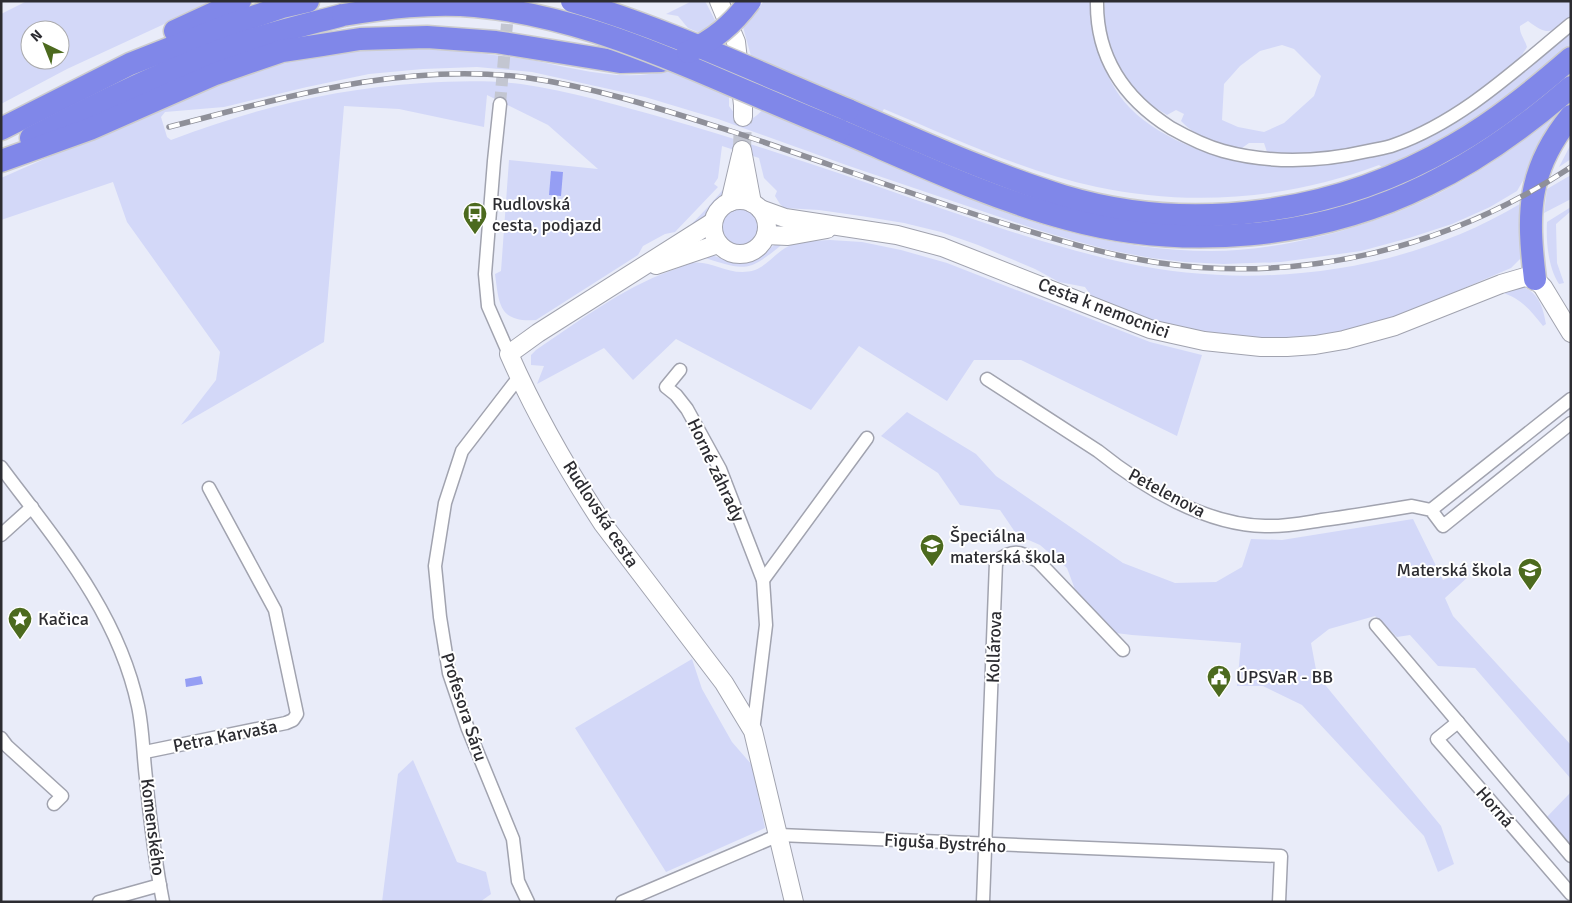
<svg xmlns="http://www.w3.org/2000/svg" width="1572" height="903" font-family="Signika,sans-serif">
	<rect width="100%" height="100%" fill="#e9ecf9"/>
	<g fill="#d3d8f8" fill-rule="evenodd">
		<path d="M27,1H214L67,69L1,104V14ZM30,30H60V60H30Z"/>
		<polygon points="692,1 705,1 717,24 702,34 688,28 678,16 666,14"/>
		<path d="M764,1H1090C1089,20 1093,39 1100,57C1107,75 1116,94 1130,108C1168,147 1242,168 1294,167C1336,166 1378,155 1416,140L1571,28V46C1534,77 1497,108 1456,132C1433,145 1408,157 1383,168L1379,165C1290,199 1191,207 1097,187C1023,171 953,138 884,109L882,112L751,56L743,27Z"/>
		<path d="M1105,1H1571V19C1551,32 1549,37 1528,21L1520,26C1519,33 1525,40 1527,47C1516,66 1496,81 1478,93C1437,121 1392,144 1343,152C1332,153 1320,153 1308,153C1294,154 1281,155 1267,152L1264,143H1249L1242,148C1216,145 1200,140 1181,121L1184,114L1176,110L1167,115C1158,109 1146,103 1138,95C1115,74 1101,32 1105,1ZM1282,45L1294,49L1321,76L1314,96L1284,123L1264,132L1238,127L1222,120L1224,84L1240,66L1260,51Z"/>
		<path d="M439,48C468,52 497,55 526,59C570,67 624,84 668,70L729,96V106C739,121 750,125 762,110C820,134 877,160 934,184C980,203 1026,222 1073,233C1118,244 1165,251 1211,251C1286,251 1383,224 1449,188C1491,166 1529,137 1566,106L1517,191L1490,207L1452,224L1409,238L1361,251L1281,262L1223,264L1185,262L1151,258L1109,250L1072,240L1035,229L849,166L718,119L645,97L532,72L477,67L423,69L369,74L307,87L224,107L165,112L161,117L167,137L171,140C256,108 332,89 423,83C456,81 488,80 521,84C570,91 617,105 664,118C752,143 838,173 925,203C991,225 1057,248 1126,263C1257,291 1404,273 1520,204L1522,249L1521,258L1511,268L1427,304L1383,321L1321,336L1277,338H1234L1186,332L1143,319L1092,297L1085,287L1059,282L1035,269L978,245L941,232L904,223L861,216L819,210L784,208L780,204L775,196L777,191L764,178L759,158L722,146L718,178L714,184L718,187L675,232L665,234L643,246L638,255L536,320C499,323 499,304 495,274L501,271L509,160L598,169L548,125L487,95L484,127L399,109L344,106L324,342L181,425L216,380L220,352L127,222L113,182L1,220V178L233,76L290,61L363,50Z"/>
		<polygon points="1571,144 1571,159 1559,167"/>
		<polygon points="1571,175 1571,199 1544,213 1547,189"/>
		<polygon points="727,185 724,194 710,206 704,218 686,230 708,207"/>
		<path d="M1571,207V211L1556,224L1557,263L1564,283L1559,284C1548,267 1546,242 1547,222Z"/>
		<circle cx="739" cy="228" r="20"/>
		<path d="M830,240L862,242L901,250L947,263L1150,342L1202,355L1177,436L1021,360H974L947,401L859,346L811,410L676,339L633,380L604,348L537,384L544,366L531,365V355L536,350C579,321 621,289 670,271C677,269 684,265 691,263C712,259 730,278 755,270C768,265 776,252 789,246C801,240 817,241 830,240Z"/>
		<path d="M786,241C747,274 746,271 699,256C715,250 727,266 744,263C764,260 767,244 786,241Z"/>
		<path d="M1522,286C1539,293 1543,307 1546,324L1543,326C1530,310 1521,298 1500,292Z"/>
		<polygon points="907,412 976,454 996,476 1123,563 1175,583 1216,582 1242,567 1251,539 1282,540 1413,519 1443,580 1464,572 1470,575 1445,598 1453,616 1571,745 1571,779 1475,668 1438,666 1410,635 1397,637 1375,616 1329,629 1311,643 1317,675 1441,826 1454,864 1438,872 1424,836 1302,705 1263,686 1237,686 1241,643 1132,635 1116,633 1076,592 1067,568 1040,545 1017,535 1000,510 960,505 938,473 881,436"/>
		<polygon points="692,659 702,689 732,742 752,765 765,828 666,872 575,728"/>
		<polygon points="413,760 457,862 486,872 491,894 480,902 382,902 398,774"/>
		<polygon points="1571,792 1571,850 1545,819"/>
	</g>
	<g fill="#959ef4">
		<polygon points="551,171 563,172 561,196 549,195"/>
		<polygon points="201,676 203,684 186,687 185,679"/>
	</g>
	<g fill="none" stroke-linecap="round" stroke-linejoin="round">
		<polyline stroke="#c3c6d1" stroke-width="12" stroke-dasharray="12 6" stroke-linecap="butt" points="500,104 507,24"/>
		<polyline stroke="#c3c6d1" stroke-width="18" stroke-dasharray="18 9" stroke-linecap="butt" points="742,150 743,117"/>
		<defs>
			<g id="street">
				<path d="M1097,1C1096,58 1125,99 1171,128C1187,137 1205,146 1223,151C1271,164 1320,162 1368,151C1377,149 1386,148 1394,145C1462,121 1516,69 1571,24"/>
				<polyline points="500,104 494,161 485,274 488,306 509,354"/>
				<polyline points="680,370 666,387 676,395 687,409 720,469 763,580 766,625 753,731"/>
				<polyline points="519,377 462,451 445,503 435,566 440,617 449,673 468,729 513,839 518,881 528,902"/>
				<path d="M987,379L1098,451C1144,488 1206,525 1265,526C1284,527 1303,523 1322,520C1352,516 1382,511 1412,506L1431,510L1443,526L1571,423"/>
				<path d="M1,467C57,542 118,612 138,706C143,729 143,754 146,778C150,819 155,861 163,902"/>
				<polyline points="1431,510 1571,399"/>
				<polyline points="1,535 32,507"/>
				<polyline points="763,580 867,438"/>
				<polyline points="1376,625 1571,856"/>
				<polyline points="1458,722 1437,739 1571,894"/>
				<polyline points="1,738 7,746 62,796 54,804"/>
				<polyline points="145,752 286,723 293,720 297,714 275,610 209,488"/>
				<polyline points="99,902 160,885"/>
				<polyline points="622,902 779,835 1281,856 1279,902"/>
				<path d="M983,902L996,562C1013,548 1020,552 1038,561L1123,650"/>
			</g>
			<g id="secondary">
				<polyline points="719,1 736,42 743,105 743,117"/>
				<polyline points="742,150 752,203"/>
				<circle cx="740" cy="227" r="27"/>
				<polyline points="730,202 741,155"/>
				<polyline points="760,209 785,218 897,235 942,247 1150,329 1204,341 1261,347 1287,347 1315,345 1344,340 1395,326 1501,284 1525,277 1535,279 1543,287 1571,333"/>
				<path d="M713,222L538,333L509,354C534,411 569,472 603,524L724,683L753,731L794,902"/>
				<polyline points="766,235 788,236 827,229"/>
				<polyline points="656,265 718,244"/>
			</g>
			<g id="highway">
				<polyline points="175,31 240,1"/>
				<path d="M848,110C919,141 989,173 1063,196C1193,235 1338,213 1454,145C1496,121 1534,90 1571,58"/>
				<polyline points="1,129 130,64 229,25 282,7 308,1"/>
				<path d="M839,130C914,162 989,198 1068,219C1185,251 1318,239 1427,185C1479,160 1527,125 1571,87"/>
				<path d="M31,138C96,104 161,72 229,47C266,34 305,25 343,15"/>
				<polyline points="1,161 90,129 215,74 282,51 322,45 360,39 427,37 496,42 620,62 661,61"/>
				<path d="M1535,279C1527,213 1527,170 1571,116"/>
			</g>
		</defs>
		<use href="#street" stroke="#a1a3af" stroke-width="15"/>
		<use href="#secondary" stroke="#a1a3af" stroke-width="20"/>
		<use href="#highway" stroke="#ccccce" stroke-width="25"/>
		<use href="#street" stroke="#fff" stroke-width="12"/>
		<use href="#secondary" stroke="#fff" stroke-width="18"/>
		<use href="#highway" stroke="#8087e9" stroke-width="22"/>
		<defs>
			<path id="rail" d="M169,127C286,97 407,61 529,78C599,88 667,111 734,132C817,160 900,190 983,217C1041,235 1099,254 1160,263C1304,284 1450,247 1571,167"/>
		</defs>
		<use href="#rail" stroke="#8f9099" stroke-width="5.5"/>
		<use href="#rail" stroke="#fff" stroke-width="4" stroke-dasharray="11" stroke-linecap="butt"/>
		<defs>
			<g id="highway-bridge">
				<path d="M572,1C667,29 757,72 848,110"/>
				<path d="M343,15C386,8 431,2 475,6C559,14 636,44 713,77C755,95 797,113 839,130"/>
				<path d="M688,52C715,39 732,25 750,1"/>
			</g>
		</defs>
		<use href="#highway-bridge" stroke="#ccccce" stroke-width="25" stroke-linecap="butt"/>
		<use href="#highway-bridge" stroke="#8087e9" stroke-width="22"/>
	</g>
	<defs>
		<symbol id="bus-pin" viewBox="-11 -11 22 30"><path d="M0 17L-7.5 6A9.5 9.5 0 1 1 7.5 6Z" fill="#4c6a1e" stroke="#fff"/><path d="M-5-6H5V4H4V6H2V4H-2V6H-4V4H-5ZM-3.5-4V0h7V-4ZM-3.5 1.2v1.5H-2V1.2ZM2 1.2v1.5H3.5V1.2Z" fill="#fff"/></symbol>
		<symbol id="school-pin" viewBox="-11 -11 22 30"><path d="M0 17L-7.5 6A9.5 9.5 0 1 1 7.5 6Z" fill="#4c6a1e" stroke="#fff"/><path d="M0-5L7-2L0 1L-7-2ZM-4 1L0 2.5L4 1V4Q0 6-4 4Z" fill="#fff"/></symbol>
		<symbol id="sight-pin" viewBox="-11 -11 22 30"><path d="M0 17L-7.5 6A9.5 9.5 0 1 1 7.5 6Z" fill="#4c6a1e" stroke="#fff"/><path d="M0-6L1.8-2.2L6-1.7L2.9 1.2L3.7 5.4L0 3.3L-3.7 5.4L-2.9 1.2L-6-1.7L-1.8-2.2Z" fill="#fff"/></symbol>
		<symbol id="civic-pin" viewBox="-11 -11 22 30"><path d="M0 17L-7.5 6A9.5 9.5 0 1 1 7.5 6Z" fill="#4c6a1e" stroke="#fff"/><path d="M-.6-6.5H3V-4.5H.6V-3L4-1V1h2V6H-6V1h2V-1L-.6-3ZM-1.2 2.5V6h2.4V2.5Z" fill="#fff"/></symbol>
	</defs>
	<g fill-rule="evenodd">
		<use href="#bus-pin" x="461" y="200" width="28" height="38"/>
		<use href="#school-pin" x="918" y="532" width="28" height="38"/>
		<use href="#school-pin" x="1516" y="556" width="28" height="38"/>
		<use href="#sight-pin" x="6" y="605" width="28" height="38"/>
		<use href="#civic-pin" x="1205" y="663" width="28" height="38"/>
	</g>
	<g text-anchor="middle" stroke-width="4" stroke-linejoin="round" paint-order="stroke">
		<g font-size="18" fill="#2c2c31" stroke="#fff" text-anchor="start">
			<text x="492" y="210">Rudlovská<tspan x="492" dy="21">cesta, podjazd</tspan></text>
			<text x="950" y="542">Špeciálna<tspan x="950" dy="21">materská škola</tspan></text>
			<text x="1512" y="576" text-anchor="end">Materská škola</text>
			<text x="38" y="625">Kačica</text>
			<text x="1236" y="683">ÚPSVaR - BB</text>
		</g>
		<g font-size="18" fill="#2c2c31" stroke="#fff">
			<text transform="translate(1104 308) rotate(21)" y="6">Cesta k nemocnici</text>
			<text transform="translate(716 470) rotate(65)" y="6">Horné záhrady</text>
			<text transform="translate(1167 493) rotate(28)" y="6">Petelenova</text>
			<text transform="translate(601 514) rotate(57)" y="6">Rudlovská cesta</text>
			<text transform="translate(994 647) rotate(-88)" y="6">Kollárova</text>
			<text transform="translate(464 707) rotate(72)" y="6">Profesora Sáru</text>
			<text transform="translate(225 736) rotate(-11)" y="6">Petra Karvaša</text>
			<text transform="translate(1495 807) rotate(49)" y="6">Horná</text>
			<text transform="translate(153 827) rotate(83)" y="6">Komenského</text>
			<text transform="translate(945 843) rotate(3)" y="6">Figuša Bystrého</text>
		</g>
	</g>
	<rect width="1572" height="903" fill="none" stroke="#2c2c31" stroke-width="5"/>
	<g transform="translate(45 45) rotate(317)"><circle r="24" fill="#ffffff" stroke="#ababad"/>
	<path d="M0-4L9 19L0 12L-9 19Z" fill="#4c6a1e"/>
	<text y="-8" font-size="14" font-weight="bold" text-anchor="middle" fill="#2c2c31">N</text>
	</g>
</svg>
